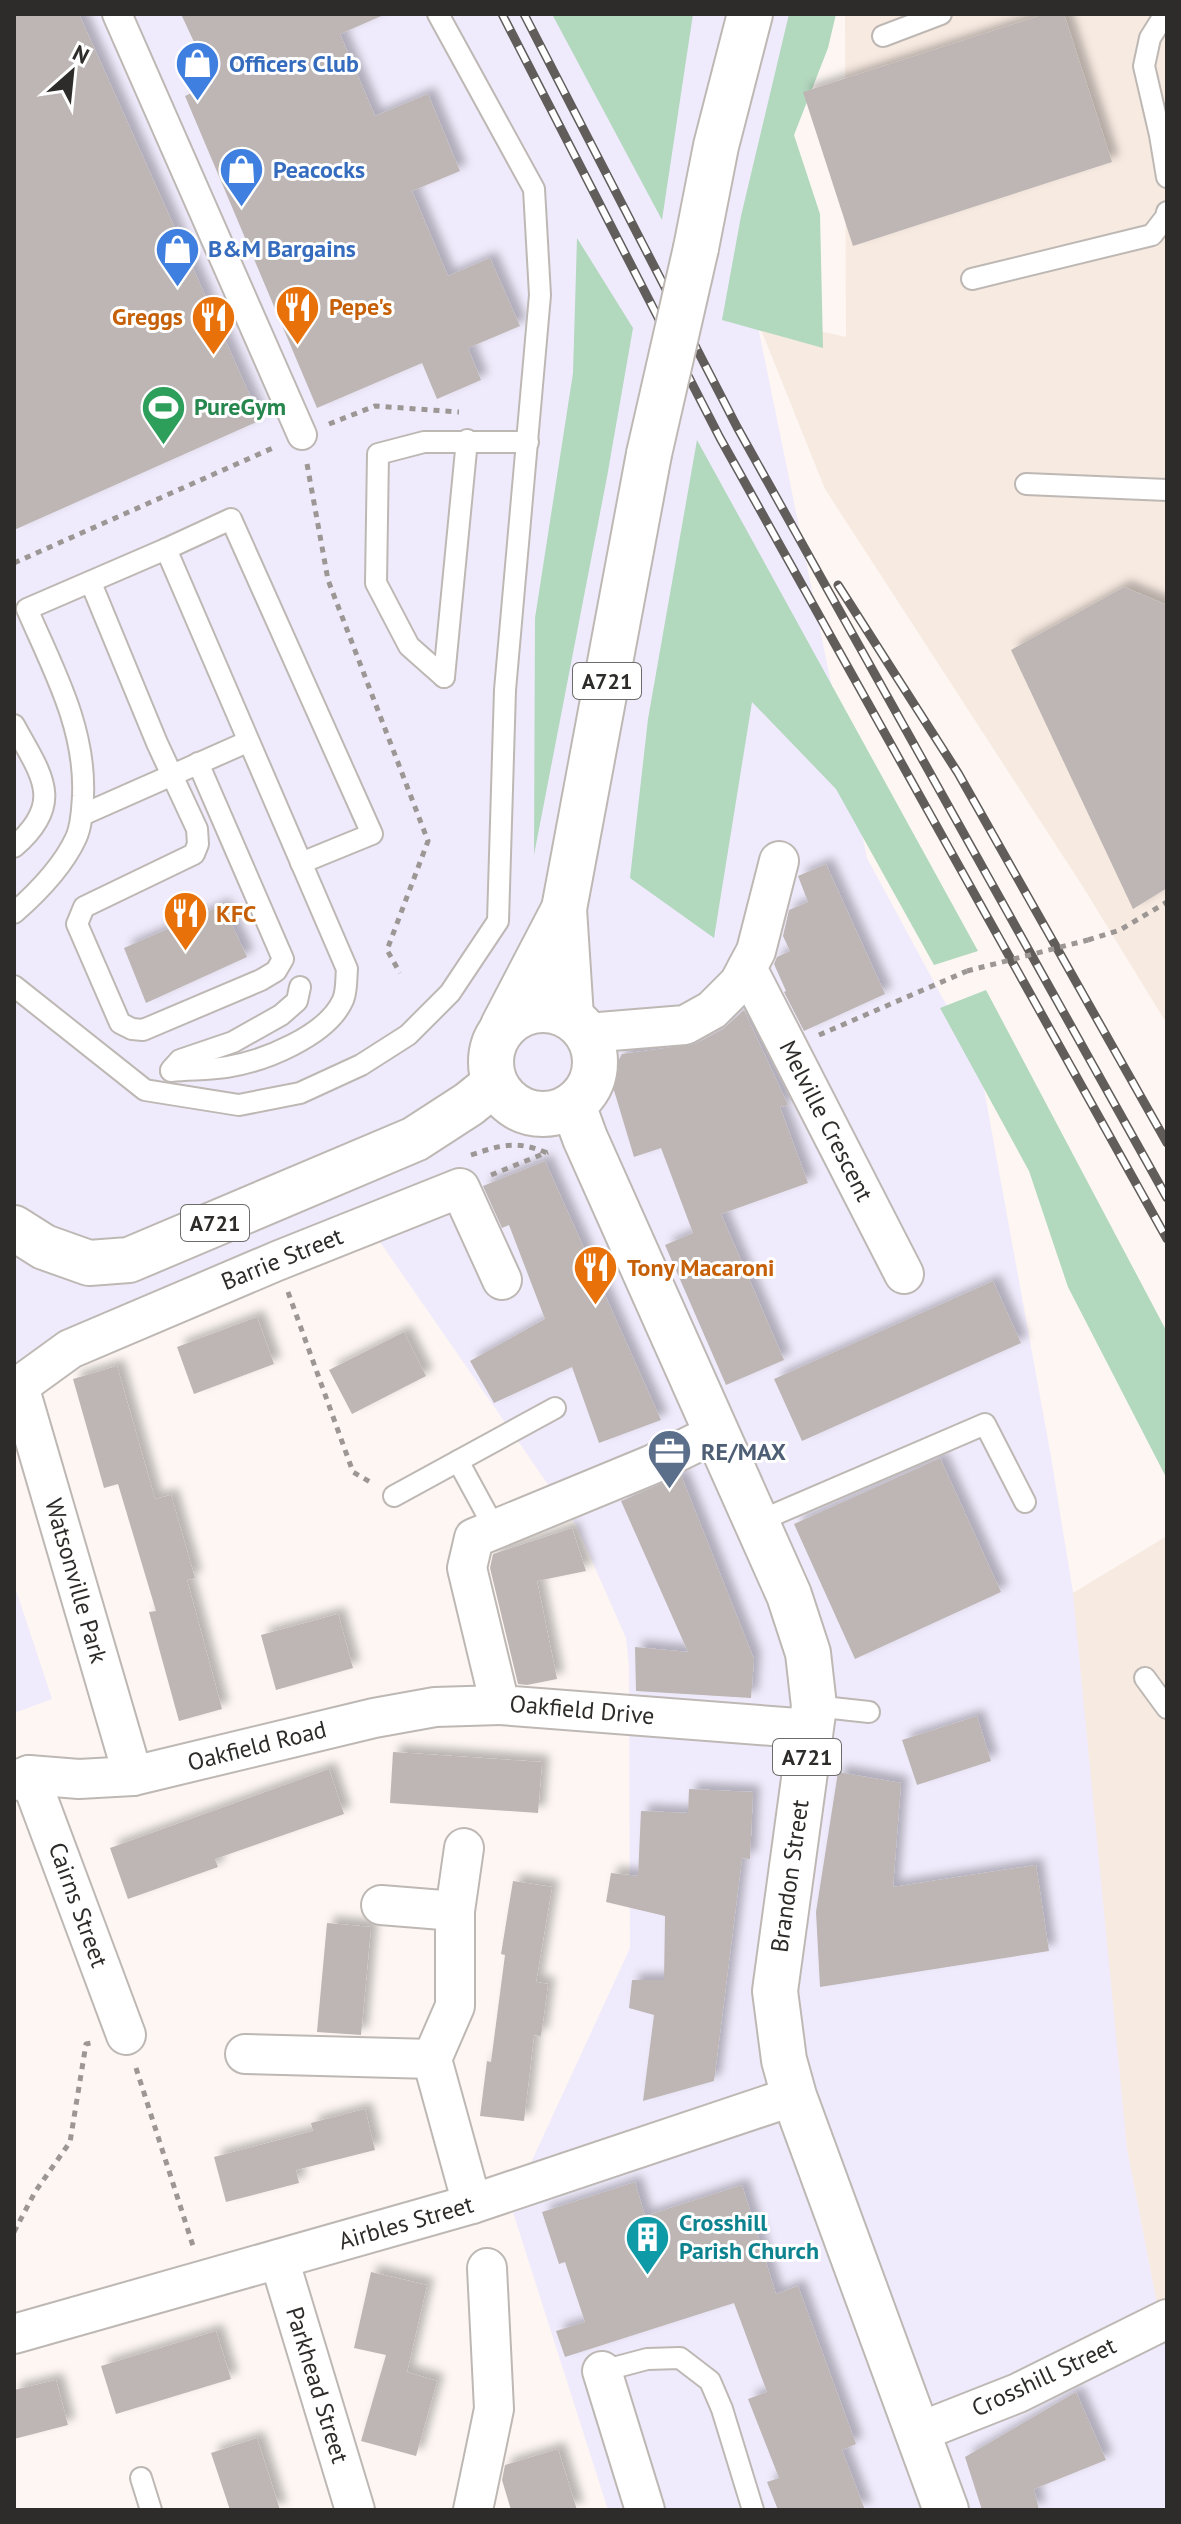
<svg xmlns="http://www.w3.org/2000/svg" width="1181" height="2524" font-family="'PT Sans',sans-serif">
	<defs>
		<filter id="shadow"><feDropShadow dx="7" dy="-7" stdDeviation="4" flood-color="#0004"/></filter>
	</defs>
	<rect width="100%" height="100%" fill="#fdf6f2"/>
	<g fill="#f0ebfc">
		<polygon points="14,14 818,14 756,317 867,858 980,1067 1050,1451 1105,1789 1127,2148 1167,2355 1167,2510 608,2510 511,2206 630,1948 629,1667 626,1638 576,1525 380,1242 14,1371"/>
		<polygon points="14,1584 52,1699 14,1713"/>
	</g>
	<g fill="#f7eae1">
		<polygon points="845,14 1167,14 1167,1024 1085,890 825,489 756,317 846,337"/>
		<polygon points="1167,1536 1167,2355 1127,2148 1073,1593"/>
	</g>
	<g fill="#b2d8be">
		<polygon points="552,14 693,14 662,220"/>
		<polygon points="789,14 836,14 828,48 794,135 820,214 823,348 722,320 741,216"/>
		<polygon points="577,238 633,328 607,477 534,855 535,618 573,373"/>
		<polygon points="697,440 978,951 934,965 836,789 752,702 714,938 630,878 648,719"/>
		<polygon points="986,990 1167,1332 1167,1479 1068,1287 1029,1171 940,1008"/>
	</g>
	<g fill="#bdb6b4" filter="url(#shadow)">
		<polygon points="14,14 79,14 261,420 14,530"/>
		<polygon points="181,14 386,14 340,34 375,116 428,94 460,171 412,191 448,276 490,258 520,326 468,348 481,380 437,399 422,363 317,408 185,96 213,83"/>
		<polygon points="1045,14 1064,14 1112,162 853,246 803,92"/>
		<polygon points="1124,587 1167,605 1167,888 1133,909 1011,650"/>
		<polygon points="826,864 885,994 804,1031 784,992 786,991 774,964 777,957 790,951 783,936 789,910 808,902 798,876"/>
		<polygon points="223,905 247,957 146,1003 124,948"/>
		<polygon points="744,1010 788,1105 780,1107 808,1183 721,1214 784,1360 726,1385 665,1245 693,1233 661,1148 634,1157 610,1077 622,1054 695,1044 723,1029"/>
		<polygon points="545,1161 661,1420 599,1443 572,1367 494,1403 470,1361 545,1319 509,1225 502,1228 483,1186"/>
		<polygon points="993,1281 1021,1343 802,1441 774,1379"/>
		<polygon points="257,1317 274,1364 194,1394 177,1347"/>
		<polygon points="404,1332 426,1376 352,1414 329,1370"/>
		<polygon points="117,1366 155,1499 171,1495 195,1578 187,1580 222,1709 179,1721 149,1612 156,1611 118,1484 104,1488 73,1379"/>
		<polygon points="940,1458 1001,1592 855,1659 794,1524"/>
		<polygon points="681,1475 754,1659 751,1698 636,1691 635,1647 688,1652 621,1501"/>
		<polygon points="572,1528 586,1571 537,1581 557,1679 527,1685 518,1684 490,1568 493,1554"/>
		<polygon points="338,1614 353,1668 276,1690 261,1635"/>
		<polygon points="977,1716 991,1761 917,1785 902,1740"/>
		<polygon points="393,1752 542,1762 538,1813 390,1803"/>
		<polygon points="329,1769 344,1814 215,1859 218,1867 128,1899 110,1848"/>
		<polygon points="838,1772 901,1783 893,1887 1036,1865 1049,1951 820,1987 816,1912"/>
		<polygon points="689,1789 753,1792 750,1859 742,1858 714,2081 643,2101 654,2015 629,2008 632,1980 664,1980 665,1916 606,1902 611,1873 638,1876 641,1811 688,1813"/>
		<polygon points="513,1881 552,1887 536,1982 548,1984 541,2036 534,2035 524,2121 480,2116 487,2061 491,2062 505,1955 501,1954"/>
		<polygon points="327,1923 371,1927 361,2035 317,2032"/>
		<polygon points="365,2109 375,2150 296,2170 299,2183 226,2202 214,2157 313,2131 311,2123"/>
		<polygon points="635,2182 645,2216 742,2185 776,2294 798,2286 856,2444 842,2450 865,2510 778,2510 767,2482 779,2478 748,2399 767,2392 734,2303 565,2357 556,2331 585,2322 565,2262 559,2264 542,2212"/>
		<polygon points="371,2272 427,2285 407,2372 437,2381 416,2456 361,2441 386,2355 354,2348"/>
		<polygon points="216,2331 231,2379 116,2414 101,2366"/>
		<polygon points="56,2380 68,2425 14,2439 14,2390"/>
		<polygon points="1076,2392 1106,2460 1034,2489 1039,2510 982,2510 965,2457"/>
		<polygon points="257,2438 280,2510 230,2510 211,2453"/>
		<polygon points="558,2449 577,2510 511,2510 502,2480 505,2465"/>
	</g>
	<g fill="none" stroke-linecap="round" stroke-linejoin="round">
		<defs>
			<g id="service">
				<polyline points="1165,14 1150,38 1144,66 1160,135 1167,177"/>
				<polyline points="883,36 941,14"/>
				<polyline points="972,279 1152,235 1166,217 1167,212"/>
				<polyline points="1026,484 1167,490"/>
				<polyline points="166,549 231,519 372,834 301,863"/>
				<polyline points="91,583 157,743 197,829 198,844 194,854 84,907 77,924 120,1023 132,1029 143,1030 261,980 276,971 283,959 198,763"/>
				<polyline points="444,677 409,646 376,583 378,454 424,442 528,442"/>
				<polyline points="444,677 467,440"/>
				<path d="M14,725C41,775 66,802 14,847"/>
				<polyline points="82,815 247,742"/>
				<path d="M14,913C37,893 63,866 76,838C82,825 82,809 83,796C86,728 53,669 27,609L166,549L347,969C346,978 347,991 343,1000C327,1036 264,1061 227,1067C209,1070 189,1069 171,1071"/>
				<polyline points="14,986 145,1090 239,1105 300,1093 361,1065 408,1035 450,993 498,921 505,690 540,295 534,189 438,14"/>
				<polyline points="171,1070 180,1060 233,1042 281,1015 297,1001 300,987"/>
				<polyline points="458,1461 495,1529"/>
				<polyline points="394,1496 555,1408"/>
				<polyline points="757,1522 985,1424 1025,1502"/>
				<polyline points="1145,1678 1167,1708"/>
				<polyline points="814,1706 869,1712"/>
				<polyline points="602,2371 647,2359 680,2358 710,2381 722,2409 753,2510"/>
				<polyline points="141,2478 151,2510"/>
			</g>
			<polyline id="pedestrian" points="117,14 302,435"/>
			<g id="minor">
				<polyline points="747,968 904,1274"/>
				<polyline points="587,1033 685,1025 712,1010 739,983 756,951 779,861"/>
				<polyline points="716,1433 651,1465 474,1538 467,1568 500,1705 811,1729"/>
				<polyline points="29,1775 126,2035"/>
				<polyline points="133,1776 19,1386 70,1349 277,1261 460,1188 502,1280"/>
				<polyline points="14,1781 29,1775 79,1779 133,1776 374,1718 435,1707 500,1705"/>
				<polyline points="464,1848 455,1911 455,2006 432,2059 472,2204"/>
				<polyline points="381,1905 455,1911"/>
				<polyline points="245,2054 432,2059"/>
				<polyline points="279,2259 355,2510"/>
				<polyline points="14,2334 472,2204 794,2096"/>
				<polyline points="602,2371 645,2510"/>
				<polyline points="919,2432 1018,2393 1167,2319"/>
				<polyline points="473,2510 494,2409 487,2268"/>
			</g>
			<g id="primary">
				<polyline points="696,248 716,146 750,14"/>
				<circle cx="543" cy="1062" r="52"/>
				<polyline points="571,1017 564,909 649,454"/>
				<polyline points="503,1026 564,909"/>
				<polyline points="573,1105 585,1138 789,1595 808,1653 814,1706 775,1991 784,2060 794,2096 946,2510"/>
				<polyline points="14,1228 44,1247 89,1263 129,1260 415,1139 469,1104 495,1083"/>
			</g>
		</defs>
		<use href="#service" stroke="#beb8b4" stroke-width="24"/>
		<use href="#pedestrian" stroke="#beb8b4" stroke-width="32"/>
		<use href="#minor" stroke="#beb8b4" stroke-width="42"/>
		<use href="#primary" stroke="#beb8b4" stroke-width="48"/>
		<g stroke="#9c9794" stroke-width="5" stroke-dasharray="6 6" stroke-linecap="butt">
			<polyline points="329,424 375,406 459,412"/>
			<polyline points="307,464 328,580 428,841 387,950 400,973"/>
			<polyline points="14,563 275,447"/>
			<polyline points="1088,940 1120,930 1167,902"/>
			<polyline points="819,1035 967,971"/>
			<path d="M471,1155C501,1145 517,1140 547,1153"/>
			<polyline points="491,1175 548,1152"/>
			<polyline points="288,1292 353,1472 372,1483"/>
			<polyline points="136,2068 194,2249"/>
			<polyline points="14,2232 35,2192 70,2142 86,2044 91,2043"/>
		</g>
		<use href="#service" stroke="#fff" stroke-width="20"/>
		<use href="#pedestrian" stroke="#fff" stroke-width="28"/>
		<use href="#minor" stroke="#fff" stroke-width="38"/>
		<use href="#primary" stroke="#fff" stroke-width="44"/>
		<defs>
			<g id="rail">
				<polyline points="502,14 720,438 1167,1239"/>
				<polyline points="524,14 737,427 1167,1198"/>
				<polyline points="838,585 958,773 1167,1143"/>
			</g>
		</defs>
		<use href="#rail" stroke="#615d5b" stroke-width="9"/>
		<use href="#rail" stroke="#fff" stroke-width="6" stroke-dasharray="18" stroke-linecap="butt"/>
		<defs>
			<polyline id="primary-bridge" points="649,454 696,248"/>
		</defs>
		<use href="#primary-bridge" stroke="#beb8b4" stroke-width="48" stroke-linecap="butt"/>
		<polyline stroke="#9c9794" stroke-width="5" stroke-dasharray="6 6" stroke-linecap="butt" points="967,971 1088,940"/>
		<use href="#primary-bridge" stroke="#fff" stroke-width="44"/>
	</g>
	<defs>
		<symbol id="shop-pin" viewBox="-11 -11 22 30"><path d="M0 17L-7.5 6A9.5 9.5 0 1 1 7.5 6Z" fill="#3f7fe0" stroke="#fff"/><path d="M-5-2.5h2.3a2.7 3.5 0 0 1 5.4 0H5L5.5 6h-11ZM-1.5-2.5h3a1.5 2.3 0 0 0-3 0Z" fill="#fff"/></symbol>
		<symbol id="restaurant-pin" viewBox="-11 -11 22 30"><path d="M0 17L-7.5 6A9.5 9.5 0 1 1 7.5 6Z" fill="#e8710a" stroke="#fff"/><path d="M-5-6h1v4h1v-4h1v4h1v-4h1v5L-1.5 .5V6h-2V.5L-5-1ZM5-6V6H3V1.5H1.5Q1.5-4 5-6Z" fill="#fff"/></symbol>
		<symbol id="stadium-pin" viewBox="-11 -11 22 30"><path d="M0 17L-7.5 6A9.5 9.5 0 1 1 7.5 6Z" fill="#2e9e5b" stroke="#fff"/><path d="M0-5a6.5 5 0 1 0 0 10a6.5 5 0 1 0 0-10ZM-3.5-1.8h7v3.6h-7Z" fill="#fff"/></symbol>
		<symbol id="office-pin" viewBox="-11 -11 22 30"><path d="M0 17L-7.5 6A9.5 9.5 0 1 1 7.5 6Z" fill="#5c6f8a" stroke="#fff"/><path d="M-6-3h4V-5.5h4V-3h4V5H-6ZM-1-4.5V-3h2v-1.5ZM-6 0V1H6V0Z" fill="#fff"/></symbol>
		<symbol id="building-pin" viewBox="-11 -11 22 30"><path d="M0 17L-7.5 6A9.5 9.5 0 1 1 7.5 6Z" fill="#0f9aa8" stroke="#fff"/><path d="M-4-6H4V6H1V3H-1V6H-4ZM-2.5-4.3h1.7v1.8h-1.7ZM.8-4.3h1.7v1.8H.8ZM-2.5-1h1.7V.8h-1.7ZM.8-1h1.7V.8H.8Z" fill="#fff"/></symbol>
	</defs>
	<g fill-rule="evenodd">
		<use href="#shop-pin" x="172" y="38" width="51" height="69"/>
		<use href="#shop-pin" x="216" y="144" width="51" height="69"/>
		<use href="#shop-pin" x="152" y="224" width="51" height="69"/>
		<use href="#restaurant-pin" x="272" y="282" width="51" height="69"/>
		<use href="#restaurant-pin" x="188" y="292" width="51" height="69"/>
		<use href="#stadium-pin" x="138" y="382" width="51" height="69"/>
		<use href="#restaurant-pin" x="160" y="888" width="51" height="69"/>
		<use href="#restaurant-pin" x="570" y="1242" width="51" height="69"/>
		<use href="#office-pin" x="644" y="1426" width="51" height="69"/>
		<use href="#building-pin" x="622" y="2212" width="51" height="69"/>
	</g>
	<g text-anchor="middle" stroke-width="6" stroke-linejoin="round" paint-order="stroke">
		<g fill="#fff" stroke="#6d6b6a" stroke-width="2">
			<rect x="573" y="663" width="68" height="36" rx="6"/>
			<rect x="181" y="1205" width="68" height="36" rx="6"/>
			<rect x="773" y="1739" width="68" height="36" rx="6"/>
		</g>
		<g font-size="22" font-weight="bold" fill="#2e2c2a">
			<text x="607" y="689">A721</text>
			<text x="215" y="1231">A721</text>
			<text x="807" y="1765">A721</text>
		</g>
		<g font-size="24" font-weight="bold" fill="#366cbe" stroke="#fff" text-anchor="start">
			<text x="229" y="72">Officers Club</text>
			<text x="273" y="178">Peacocks</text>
			<text x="208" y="257">B&amp;M Bargains</text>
		</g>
		<g font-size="24" font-weight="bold" fill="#c56008" stroke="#fff" text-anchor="start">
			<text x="329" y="315">Pepe's</text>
			<text x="183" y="325" text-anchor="end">Greggs</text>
			<text x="216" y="922">KFC</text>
			<text x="627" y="1276">Tony Macaroni</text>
		</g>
		<g font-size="24" font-weight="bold" fill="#27864d" stroke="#fff" text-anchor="start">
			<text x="194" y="415">PureGym</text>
		</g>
		<g font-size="24" fill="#2e2c2a" stroke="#fff">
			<text transform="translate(826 1121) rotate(63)" y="8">Melville Crescent</text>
			<text transform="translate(282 1259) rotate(-22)" y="8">Barrie Street</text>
			<text transform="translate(76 1581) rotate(74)" y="8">Watsonville Park</text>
			<text transform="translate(582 1710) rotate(5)" y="8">Oakfield Drive</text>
			<text transform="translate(257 1746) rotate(-14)" y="8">Oakfield Road</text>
			<text transform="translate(790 1876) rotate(-82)" y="8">Brandon Street</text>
			<text transform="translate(78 1905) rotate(70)" y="8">Cairns Street</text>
			<text transform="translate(406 2223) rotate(-16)" y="8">Airbles Street</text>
			<text transform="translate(1044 2377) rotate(-25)" y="8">Crosshill Street</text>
			<text transform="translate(317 2385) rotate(73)" y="8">Parkhead Street</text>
		</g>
		<g font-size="24" font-weight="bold" fill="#4e5e75" stroke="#fff" text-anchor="start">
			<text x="701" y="1460">RE/MAX</text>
		</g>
		<g font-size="24" font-weight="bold" fill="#0d838f" stroke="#fff" text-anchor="start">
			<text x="679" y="2231">Crosshill<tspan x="679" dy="28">Parish Church</tspan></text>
		</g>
	</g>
	<rect width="1181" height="2524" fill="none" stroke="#2e2c2a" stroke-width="32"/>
	<g transform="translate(72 72) rotate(27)" stroke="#ffffff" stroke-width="6" paint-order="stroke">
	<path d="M0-6L14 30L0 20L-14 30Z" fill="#2e2c2a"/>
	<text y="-12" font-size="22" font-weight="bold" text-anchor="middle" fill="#2e2c2a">N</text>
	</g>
</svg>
